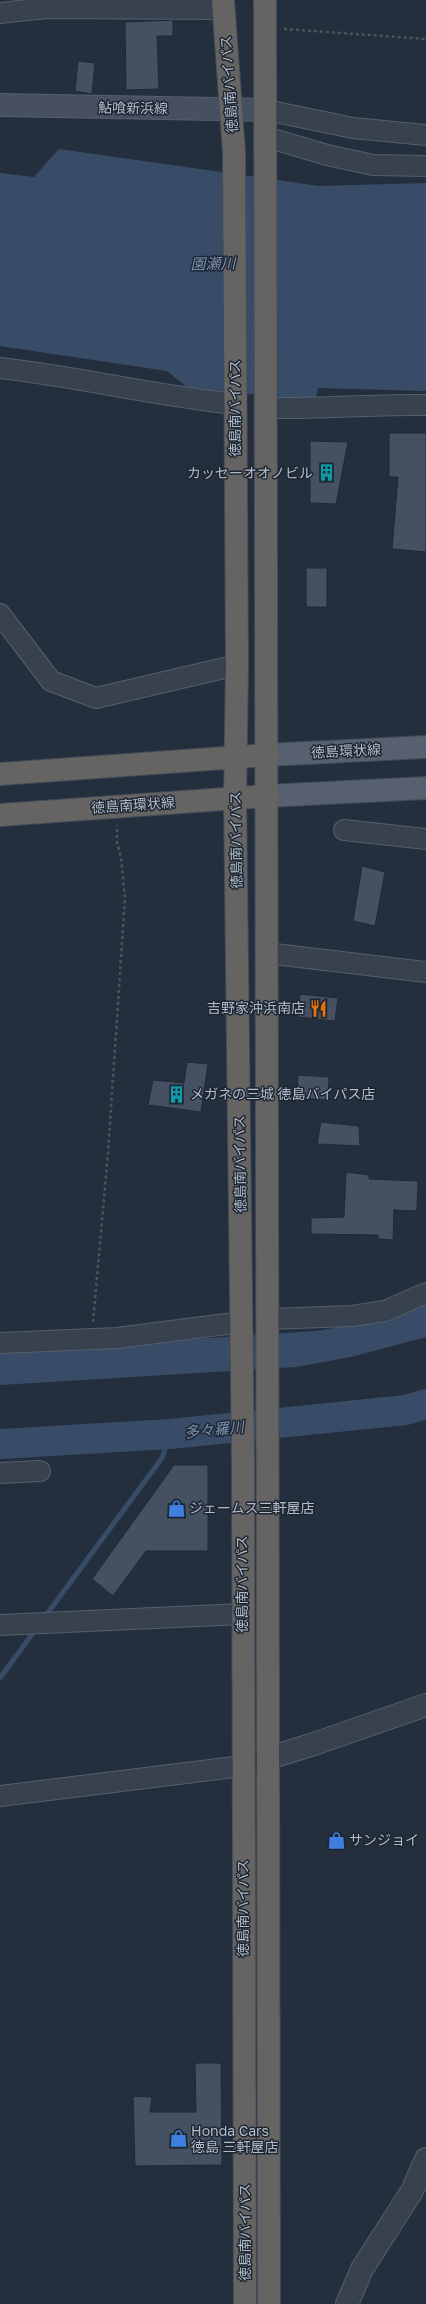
<svg xmlns="http://www.w3.org/2000/svg" width="426" height="2304" font-family="'Golos Text','Noto Sans JP',sans-serif">
	<rect width="100%" height="100%" fill="#242f3e"/>
	<g fill="#394c67">
		<polygon points="59,149 319,186 426,183 426,391 318,388 315,400 188,388 167,371 0,346 0,173 34,177"/>
		<polygon points="426,1305 426,1337 351,1357 296,1367 0,1385 0,1352 316,1331 380,1320"/>
	</g>
	<g fill="none" stroke-linecap="round" stroke-linejoin="round">
		<g stroke="#394c67" stroke-width="5">
			<polyline points="44,1618 162,1458 170,1434"/>
			<polyline points="0,1678 36,1629"/>
		</g>
		<polyline stroke="#394c67" stroke-width="30" points="0,1444 170,1434 406,1410 426,1404"/>
	</g>
	<g fill="#455162" stroke="#1f2835">
		<polygon points="173,20 173,36 157,36 159,89 126,90 125,22"/>
		<polygon points="78,61 95,63 92,94 75,91"/>
		<polygon points="389,433 426,433 426,552 392,549 398,477 389,477"/>
		<polygon points="310,441 348,442 336,504 310,503"/>
		<rect x="306" y="568" width="21" height="39"/>
		<polygon points="362,866 385,872 375,926 353,921"/>
		<polygon points="300,994 338,998 335,1021 298,1017"/>
		<polygon points="187,1062 208,1064 201,1112 148,1105 153,1080 184,1083"/>
		<polygon points="298,1075 329,1077 328,1100 297,1098"/>
		<polygon points="321,1122 359,1126 360,1146 317,1144"/>
		<polygon points="346,1172 369,1175 369,1179 418,1181 417,1211 394,1210 393,1240 378,1239 378,1235 311,1234 311,1218 344,1217"/>
		<polygon points="174,1465 208,1465 208,1551 146,1551 113,1596 92,1579"/>
		<polygon points="195,2063 221,2063 222,2165 135,2166 133,2096 152,2097 150,2112 196,2112"/>
	</g>
	<g fill="none" stroke-linecap="round" stroke-linejoin="round">
		<defs>
			<g id="minor">
				<polyline points="0,13 46,8 223,9"/>
				<polyline points="266,110 353,128 426,135"/>
				<polyline points="266,137 327,155 373,165 426,166"/>
				<path d="M0,368C79,377 156,396 235,404"/>
				<path d="M267,408C320,409 373,404 426,405"/>
				<polyline points="0,614 51,681 96,698 237,665"/>
				<polyline points="344,830 426,839"/>
				<polyline points="266,953 426,972"/>
				<polyline points="267,1319 352,1316 385,1311 426,1293"/>
				<polyline points="0,1343 117,1338 242,1322"/>
				<polyline points="0,1473 40,1471"/>
				<polyline points="0,1625 242,1614"/>
				<polyline points="0,1796 243,1766"/>
			</g>
			<g id="tertiary">
				<polyline points="243,1766 314,1744 426,1705"/>
				<polyline points="347,2304 362,2269 412,2191 426,2159"/>
			</g>
			<polyline id="secondary" points="0,105 266,110"/>
			<g id="primary">
				<polyline points="267,755 426,747"/>
				<polyline points="267,796 426,788"/>
			</g>
			<g id="trunk">
				<polyline points="223,0 234,152 237,665 235,799 243,1460 245,2304"/>
				<polyline points="265,0 269,2304"/>
				<polyline points="0,774 267,755"/>
				<polyline points="0,815 267,796"/>
			</g>
		</defs>
		<use href="#minor" stroke="#565f6c" stroke-width="22"/>
		<use href="#tertiary" stroke="#565f6c" stroke-width="24"/>
		<use href="#secondary" stroke="#565f6c" stroke-width="24"/>
		<use href="#primary" stroke="#414a57" stroke-width="24"/>
		<use href="#trunk" stroke="#434c59" stroke-width="24"/>
		<g stroke="#44595c" stroke-width="2.5" stroke-dasharray="3 3" stroke-linecap="butt">
			<polyline points="284,29 426,39"/>
			<polyline points="93,1322 108,1153 125,898 121,858 117,842 117,825"/>
		</g>
		<use href="#minor" stroke="#38414e" stroke-width="20"/>
		<use href="#tertiary" stroke="#38414e" stroke-width="22"/>
		<use href="#secondary" stroke="#465061" stroke-width="22"/>
		<use href="#primary" stroke="#56606e" stroke-width="22"/>
		<use href="#trunk" stroke="#656462" stroke-width="22"/>
	</g>
	<defs>
		<symbol id="building-bare" viewBox="-9 -9 18 18"><path d="M-4-6H4V6H1V3H-1V6H-4ZM-2.5-4.3h1.7v1.8h-1.7ZM.8-4.3h1.7v1.8H.8ZM-2.5-1h1.7V.8h-1.7ZM.8-1h1.7V.8H.8Z" fill="#0f9aa8" stroke="#1d2633" stroke-width="2.5" paint-order="stroke"/></symbol>
		<symbol id="restaurant-bare" viewBox="-9 -9 18 18"><path d="M-5-6h1v4h1v-4h1v4h1v-4h1v5L-1.5 .5V6h-2V.5L-5-1ZM5-6V6H3V1.5H1.5Q1.5-4 5-6Z" fill="#e8710a" stroke="#1d2633" stroke-width="2.5" paint-order="stroke"/></symbol>
		<symbol id="shop-bare" viewBox="-9 -9 18 18"><path d="M-5-2.5h2.3a2.7 3.5 0 0 1 5.4 0H5L5.5 6h-11ZM-1.5-2.5h3a1.5 2.3 0 0 0-3 0Z" fill="#3f7fe0" stroke="#1d2633" stroke-width="2.5" paint-order="stroke"/></symbol>
	</defs>
	<g fill-rule="evenodd">
		<use href="#building-bare" x="314" y="460" width="25" height="25"/>
		<use href="#restaurant-bare" x="306" y="996" width="25" height="25"/>
		<use href="#building-bare" x="164" y="1082" width="25" height="25"/>
		<use href="#shop-bare" x="164" y="1496" width="25" height="25"/>
		<use href="#shop-bare" x="324" y="1828" width="25" height="25"/>
		<use href="#shop-bare" x="166" y="2126" width="25" height="25"/>
	</g>
	<g text-anchor="middle" stroke-width="3" stroke-linejoin="round" paint-order="stroke">
		<g font-size="14" fill="#b4bcc9" stroke="#1d2633">
			<text transform="translate(229 84) rotate(-94)" y="5">徳島南バイパス</text>
			<text transform="translate(133 108) rotate(1)" y="5">鮎喰新浜線</text>
			<text transform="translate(235 408) rotate(-90)" y="5">徳島南バイパス</text>
			<text transform="translate(346 751) rotate(-3)" y="5">徳島環状線</text>
			<text transform="translate(133 805) rotate(-4)" y="5">徳島南環状線</text>
			<text transform="translate(236 840) rotate(-91)" y="5">徳島南バイパス</text>
			<text transform="translate(240 1164) rotate(-91)" y="5">徳島南バイパス</text>
			<text transform="translate(242 1584) rotate(-90)" y="5">徳島南バイパス</text>
			<text transform="translate(243 1908) rotate(-90)" y="5">徳島南バイパス</text>
			<text transform="translate(245 2232) rotate(-90)" y="5">徳島南バイパス</text>
		</g>
		<g font-size="14" fill="#b4bcc9" stroke="#1d2633" text-anchor="start">
			<text x="313" y="478" text-anchor="end">カッセーオオノビル</text>
			<text x="305" y="1013" text-anchor="end">吉野家沖浜南店</text>
			<text x="190" y="1099">メガネの三城 徳島バイパス店</text>
			<text x="189" y="1513">ジェームス三軒屋店</text>
			<text x="349" y="1845">サンジョイ</text>
			<text x="191" y="2136">Honda Cars<tspan x="191" dy="16">徳島 三軒屋店</tspan></text>
		</g>
		<g font-size="15" font-style="italic" fill="#7c92b1" stroke="#1d2633">
			<text transform="translate(213 264) rotate(-1)" y="5">園瀬川</text>
			<text transform="translate(214 1430) rotate(-6)" y="5">多々羅川</text>
		</g>
	</g>
</svg>
